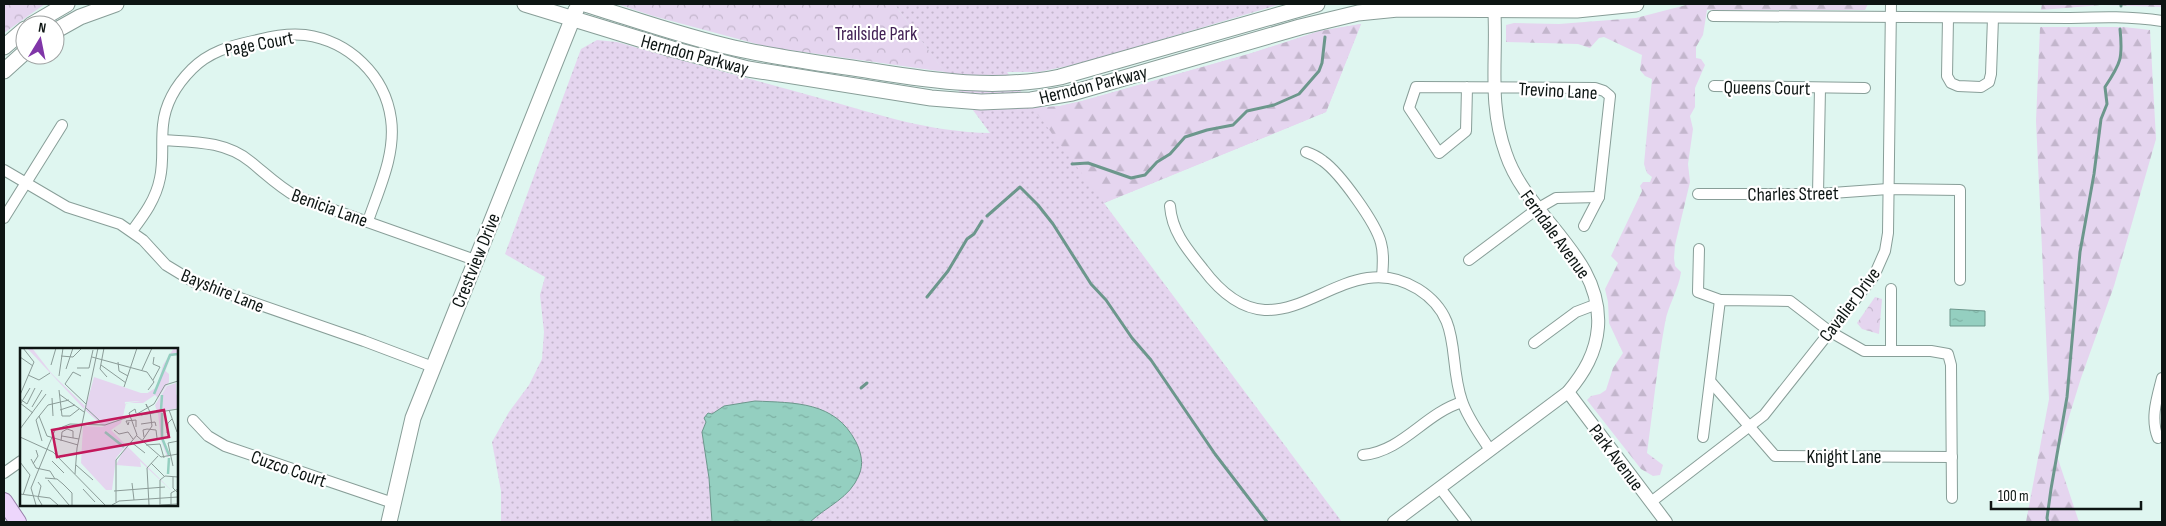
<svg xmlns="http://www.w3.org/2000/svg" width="2166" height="526" font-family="'Sofia Sans Condensed',sans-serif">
	<defs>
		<pattern id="grass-dots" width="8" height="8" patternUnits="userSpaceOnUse" patternTransform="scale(1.25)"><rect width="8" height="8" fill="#e5d5ef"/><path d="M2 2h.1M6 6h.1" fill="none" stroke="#c3b6cc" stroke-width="1.8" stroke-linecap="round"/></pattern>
		<pattern id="forest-firs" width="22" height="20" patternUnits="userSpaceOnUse" patternTransform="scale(1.25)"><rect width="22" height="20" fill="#e5d5ef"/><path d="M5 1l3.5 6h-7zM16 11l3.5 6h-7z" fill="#c3b6cc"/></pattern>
		<pattern id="park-crowns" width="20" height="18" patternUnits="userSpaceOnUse" patternTransform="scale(1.25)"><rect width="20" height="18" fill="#e5d5ef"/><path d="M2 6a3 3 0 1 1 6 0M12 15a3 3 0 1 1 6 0" fill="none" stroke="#c3b6cc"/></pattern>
		<pattern id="water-ripples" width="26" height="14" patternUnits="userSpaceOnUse" patternTransform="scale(1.25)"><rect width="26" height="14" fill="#94cfc0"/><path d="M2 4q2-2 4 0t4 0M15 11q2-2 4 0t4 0" fill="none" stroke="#7eb1a4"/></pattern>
	</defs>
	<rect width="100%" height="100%" fill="#dff6f0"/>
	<path fill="url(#grass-dots)" d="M894,4H1281L1082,63L1039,72H1007L1033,108L1060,106L1082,101L1252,53L1320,31L1361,24L1326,112L1104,203L1342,522H501V491L492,442L509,412L529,385L542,359L544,332L540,295L545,277L505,254L581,49L597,40L617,42C686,62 754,80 823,99C880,115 930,132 990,133Z"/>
	<g fill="url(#forest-firs)">
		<path d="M1690,4H1868L1865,10H1707L1703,35L1696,47V58L1701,59L1705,65L1695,88V107L1690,116L1693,129L1688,164L1690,182L1675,245L1674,258L1675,266L1681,272C1679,289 1668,305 1665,323C1657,366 1653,410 1647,453L1663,465L1660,475L1653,476L1641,469L1587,400L1591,396L1600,394L1606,390L1613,368L1623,353L1609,323L1608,302L1605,289L1618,263L1611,256L1642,191L1640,186L1643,182H1650L1652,177L1647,173L1644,164L1652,79L1645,76L1640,70L1642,55L1604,37L1599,38L1590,48L1578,44L1506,42V25L1514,23L1559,24L1636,18Z"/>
		<polygon points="2042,4 2162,4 2162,7 2102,5 2041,10"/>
		<polygon points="1361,24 1326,112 1104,203 1033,108 1060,106 1082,101 1252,53 1320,31"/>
		<polygon points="2040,27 2124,27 2150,30 2156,139 2114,286 2081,378 2057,456 2079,522 2026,522 2049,399 2036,121"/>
	</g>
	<g fill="url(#park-crowns)">
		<polygon points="4,4 45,4 4,33"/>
		<polygon points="617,4 894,4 945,72 768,47 653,16"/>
		<polygon points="1875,297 1882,299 1879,334 1862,329 1857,323"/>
	</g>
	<g fill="url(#water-ripples)" stroke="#6c978c">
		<polygon points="1950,309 1985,311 1985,326 1950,326"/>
		<path d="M755,401C795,403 835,401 856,442C861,452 864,464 859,475C850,498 827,506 810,522H712L709,478L702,432L706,422L704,418L708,413L712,414L724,406Z"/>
	</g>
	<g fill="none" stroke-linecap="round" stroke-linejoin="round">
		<g stroke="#6c978c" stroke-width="3">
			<polyline points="2121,6 2121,4"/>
			<polyline points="1072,164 1088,163 1131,178 1145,175 1157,162 1170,154 1185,137 1207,130 1233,125 1247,111 1274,105 1299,94 1319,71 1322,63 1325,37"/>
			<polyline points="987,216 1020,187 1038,205 1053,224 1091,284 1106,300 1132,338 1151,360 1215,454 1267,522"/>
			<polyline points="927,297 948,271 967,239 974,234 982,221"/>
			<polyline points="861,388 867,383"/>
			<path d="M2048,522L2047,518L2051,489L2067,397L2080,252L2094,174L2101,119L2107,104L2105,87C2121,63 2123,58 2120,29"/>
		</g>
		<defs>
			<g id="minor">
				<path d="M1713,16L2068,18C2101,17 2130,16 2162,21"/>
				<polyline points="1948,18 1947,76 1951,83 1958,86 1981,87 1989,82 1991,74 1993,18"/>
				<polyline points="1714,86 1865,88"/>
				<polyline points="1467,87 1466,131 1439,153 1409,108 1416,87 1595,88 1604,91 1610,96 1599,197 1584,226"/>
				<path d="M163,140C194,142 226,141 251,162C267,175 279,187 297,197L475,260"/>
				<path d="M1306,152C1312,154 1318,157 1323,161C1340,173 1376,223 1381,243C1384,254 1383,265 1382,277"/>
				<polyline points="4,170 67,207 120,224 143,240 166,265 194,282 364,341 433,367"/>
				<polyline points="1698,194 1818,194 1888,189 1960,190 1960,280"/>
				<polyline points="1818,194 1820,88"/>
				<path d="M1170,206C1172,232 1187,249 1203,269C1282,374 1337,238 1418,289C1464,318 1447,358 1462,401C1468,419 1480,434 1490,450"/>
				<polyline points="4,218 62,125"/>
				<path d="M132,231C144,215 156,199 160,178C164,161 161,143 163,125C165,104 177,84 192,69C209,52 230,46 253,41C270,37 287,33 305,35C349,41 385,75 391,119C396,154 379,189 368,221"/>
				<polyline points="1699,249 1698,292 1720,300"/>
				<polyline points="1469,260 1537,209 1556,198 1599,197"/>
				<polyline points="1891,289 1891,351"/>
				<polyline points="1534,343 1576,312 1597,304"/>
				<polyline points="1710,381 1775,456 1952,457"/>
				<polyline points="193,420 208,436 225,446 393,503"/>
				<polyline points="1703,437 1720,300 1790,301 1829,331 1864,351 1931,351 1948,354 1951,365 1952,498"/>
				<path d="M2158,438C2150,418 2157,398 2162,378"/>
				<path d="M1363,455C1403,451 1424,414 1462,402"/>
				<polyline points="4,473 21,461"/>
				<polyline points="1440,488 1466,522"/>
				<polyline points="1651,502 1764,415 1874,276 1885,251 1888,233 1891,4"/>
			</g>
			<g id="tertiary">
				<polyline points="1568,392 1666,522"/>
				<path d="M1394,522L1568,392C1584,373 1596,353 1598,327C1603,256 1527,217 1506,154C1487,101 1498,57 1494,4"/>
			</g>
			<g id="secondary">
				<polyline points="525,4 672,49 748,69 931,98 981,102 1031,100 1072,93 1300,27 1358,13 1398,9 1577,10 1636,4"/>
				<path d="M585,4C634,19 684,37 734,48C779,58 826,64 872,71C934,81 997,90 1060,77L1317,4"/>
				<polyline points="31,25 67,4"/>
				<polyline points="55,31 80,17 116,4"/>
				<polyline points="4,47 25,29"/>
				<polyline points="4,71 25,52"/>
				<polyline points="389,522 413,418 576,10"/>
			</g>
			<polyline id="primary" points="4,501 18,522"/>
		</defs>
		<use href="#minor" stroke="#889e98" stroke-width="12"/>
		<use href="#tertiary" stroke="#889e98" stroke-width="14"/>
		<use href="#secondary" stroke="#889e98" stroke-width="17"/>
		<use href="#primary" stroke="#9780a9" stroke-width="18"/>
		<use href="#minor" stroke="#fff" stroke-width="10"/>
		<use href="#tertiary" stroke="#fff" stroke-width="12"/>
		<use href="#secondary" stroke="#fff" stroke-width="15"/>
		<use href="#primary" stroke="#edd6fc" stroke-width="16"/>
	</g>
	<g text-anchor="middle" stroke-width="4.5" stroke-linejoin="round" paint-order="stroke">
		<g font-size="19" fill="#412054" stroke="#fff">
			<text x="876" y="40">Trailside Park</text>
		</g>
		<g font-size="19" fill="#0d1513" stroke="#fff">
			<text transform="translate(259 43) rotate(-11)" y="7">Page Court</text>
			<text transform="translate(695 54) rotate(15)" y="7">Herndon Parkway</text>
			<text transform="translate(1093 84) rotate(-14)" y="7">Herndon Parkway</text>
			<text transform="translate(1767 87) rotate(1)" y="7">Queens Court</text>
			<text transform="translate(1558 90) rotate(3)" y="7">Trevino Lane</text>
			<text transform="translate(1793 193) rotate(-1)" y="7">Charles Street</text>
			<text transform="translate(330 207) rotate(20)" y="7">Benicia Lane</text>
			<text transform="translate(1556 234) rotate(54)" y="7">Ferndale Avenue</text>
			<text transform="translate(475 260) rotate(-68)" y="7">Crestview Drive</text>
			<text transform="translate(223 290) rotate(22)" y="7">Bayshire Lane</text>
			<text transform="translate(1849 304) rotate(-53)" y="7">Cavalier Drive</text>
			<text x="1844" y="463">Knight Lane</text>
			<text transform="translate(1617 457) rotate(53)" y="7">Park Avenue</text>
			<text transform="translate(289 468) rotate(19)" y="7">Cuzco Court</text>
		</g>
	</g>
	<g transform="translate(20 348)">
		<rect width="158" height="158" fill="#dff6f0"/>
		<path d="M7,0H12L32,26L65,58L64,61ZM74,29L121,45V53L105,54L103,68L88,75L102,71L101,75L91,82L155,146L105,99L96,110L92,142H86L61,115L63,78L84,79L65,62Z" fill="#e5d5ef"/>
		<path d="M143,21L149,26V34L138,50L135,47L123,55H106L103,68V56L121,53V45H130L137,40ZM156,35L157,60L137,64L135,57L147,38ZM143,64L142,87L150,108L147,109L141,92L138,65Z" fill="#e5d5ef"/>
		<path d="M154,0H157V6L151,8L139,40L132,47L126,46L137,39L143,17ZM146,44L157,47V60L142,63V51ZM105,99L120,113L121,119L96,117Z" fill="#e5d5ef"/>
		<path fill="none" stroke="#94cfc0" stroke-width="2.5" d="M134,46L150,7L158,6M141,62L142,47M142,65V90L149,107M85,84L104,99M148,126L149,110"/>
		<path fill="none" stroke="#8b9c98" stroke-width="1" d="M84,0L80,21L87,29M41,8L53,9L62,0M0,9L13,18M72,9L127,24L134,34L128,42M98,14L99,23L108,28M31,17L36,0M81,17L106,35M57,20H69L73,2M46,21L53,0M122,22L132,0M8,27L19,32L30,25M39,28L43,0M61,28L53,24L45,36L66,56M158,29V44M133,32L140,19L133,16L134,9M104,39L117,0M39,42L42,68H50L59,61M39,46L64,64M0,47L14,14L3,0M32,50L33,68M0,51L7,56L15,40M0,55L13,65M1,55L10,40M12,59L22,42M66,60L80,73M40,62L55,57M149,62L157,84M121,67L158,61M19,68L27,88L58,97M109,74L108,77L106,73L116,72V79M121,76L135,74L136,78M0,81L26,46M94,82L99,86L108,84L113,91M147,85L148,75L152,71M42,88L59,91M117,88L141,109L158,106M0,89L33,104L85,157M124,89L123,82L127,81L136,82L137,90M22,93L16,72L28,57L49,52M41,93L42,84L47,81L53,83V90M122,93L132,78L130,64L126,56L127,59M111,94L125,105M126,97L140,96L144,110M11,111L16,120L30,123L35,131M32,113L44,125M0,114L10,127L3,147M131,115L144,128M13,116L18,108L16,102M56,117L73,132M153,118L148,95L158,93M55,126L57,100L78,0M153,129V140L158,145M25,130L37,131L43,136L52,145V157M28,132L49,157M18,134L21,138L18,150L22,157M112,135L114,152M63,141L75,154M94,143L145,139M0,146L30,150L38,157M96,154V112L117,87L109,65L115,61L116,65M16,157L11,140L35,82L50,76L85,77L117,66L134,56L145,37L158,33M92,157L99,153L158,149M129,157L127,120L138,108M140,157V132L145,128L158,129M141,157L157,156M151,157V145L158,141"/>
		<path fill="#c2185b" fill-opacity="0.15" stroke="#c2185b" stroke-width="2.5" d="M144,62L149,89L37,109L32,82Z"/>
		<rect width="158" height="158" fill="none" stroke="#0d1513" stroke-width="2.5"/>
	</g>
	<rect width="2166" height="526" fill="none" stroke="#0d1513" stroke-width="10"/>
	<g transform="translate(40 40) rotate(10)"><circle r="24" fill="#ffffff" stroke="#9ea1a1"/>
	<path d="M0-4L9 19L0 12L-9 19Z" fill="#8036a8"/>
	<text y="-8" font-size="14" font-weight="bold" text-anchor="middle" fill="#0d1513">N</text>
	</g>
	<path d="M1991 501v8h150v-8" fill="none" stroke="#0d1513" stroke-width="2.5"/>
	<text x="1998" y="501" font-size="15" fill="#0d1513" stroke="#ffffff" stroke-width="4" paint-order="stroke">100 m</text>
</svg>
